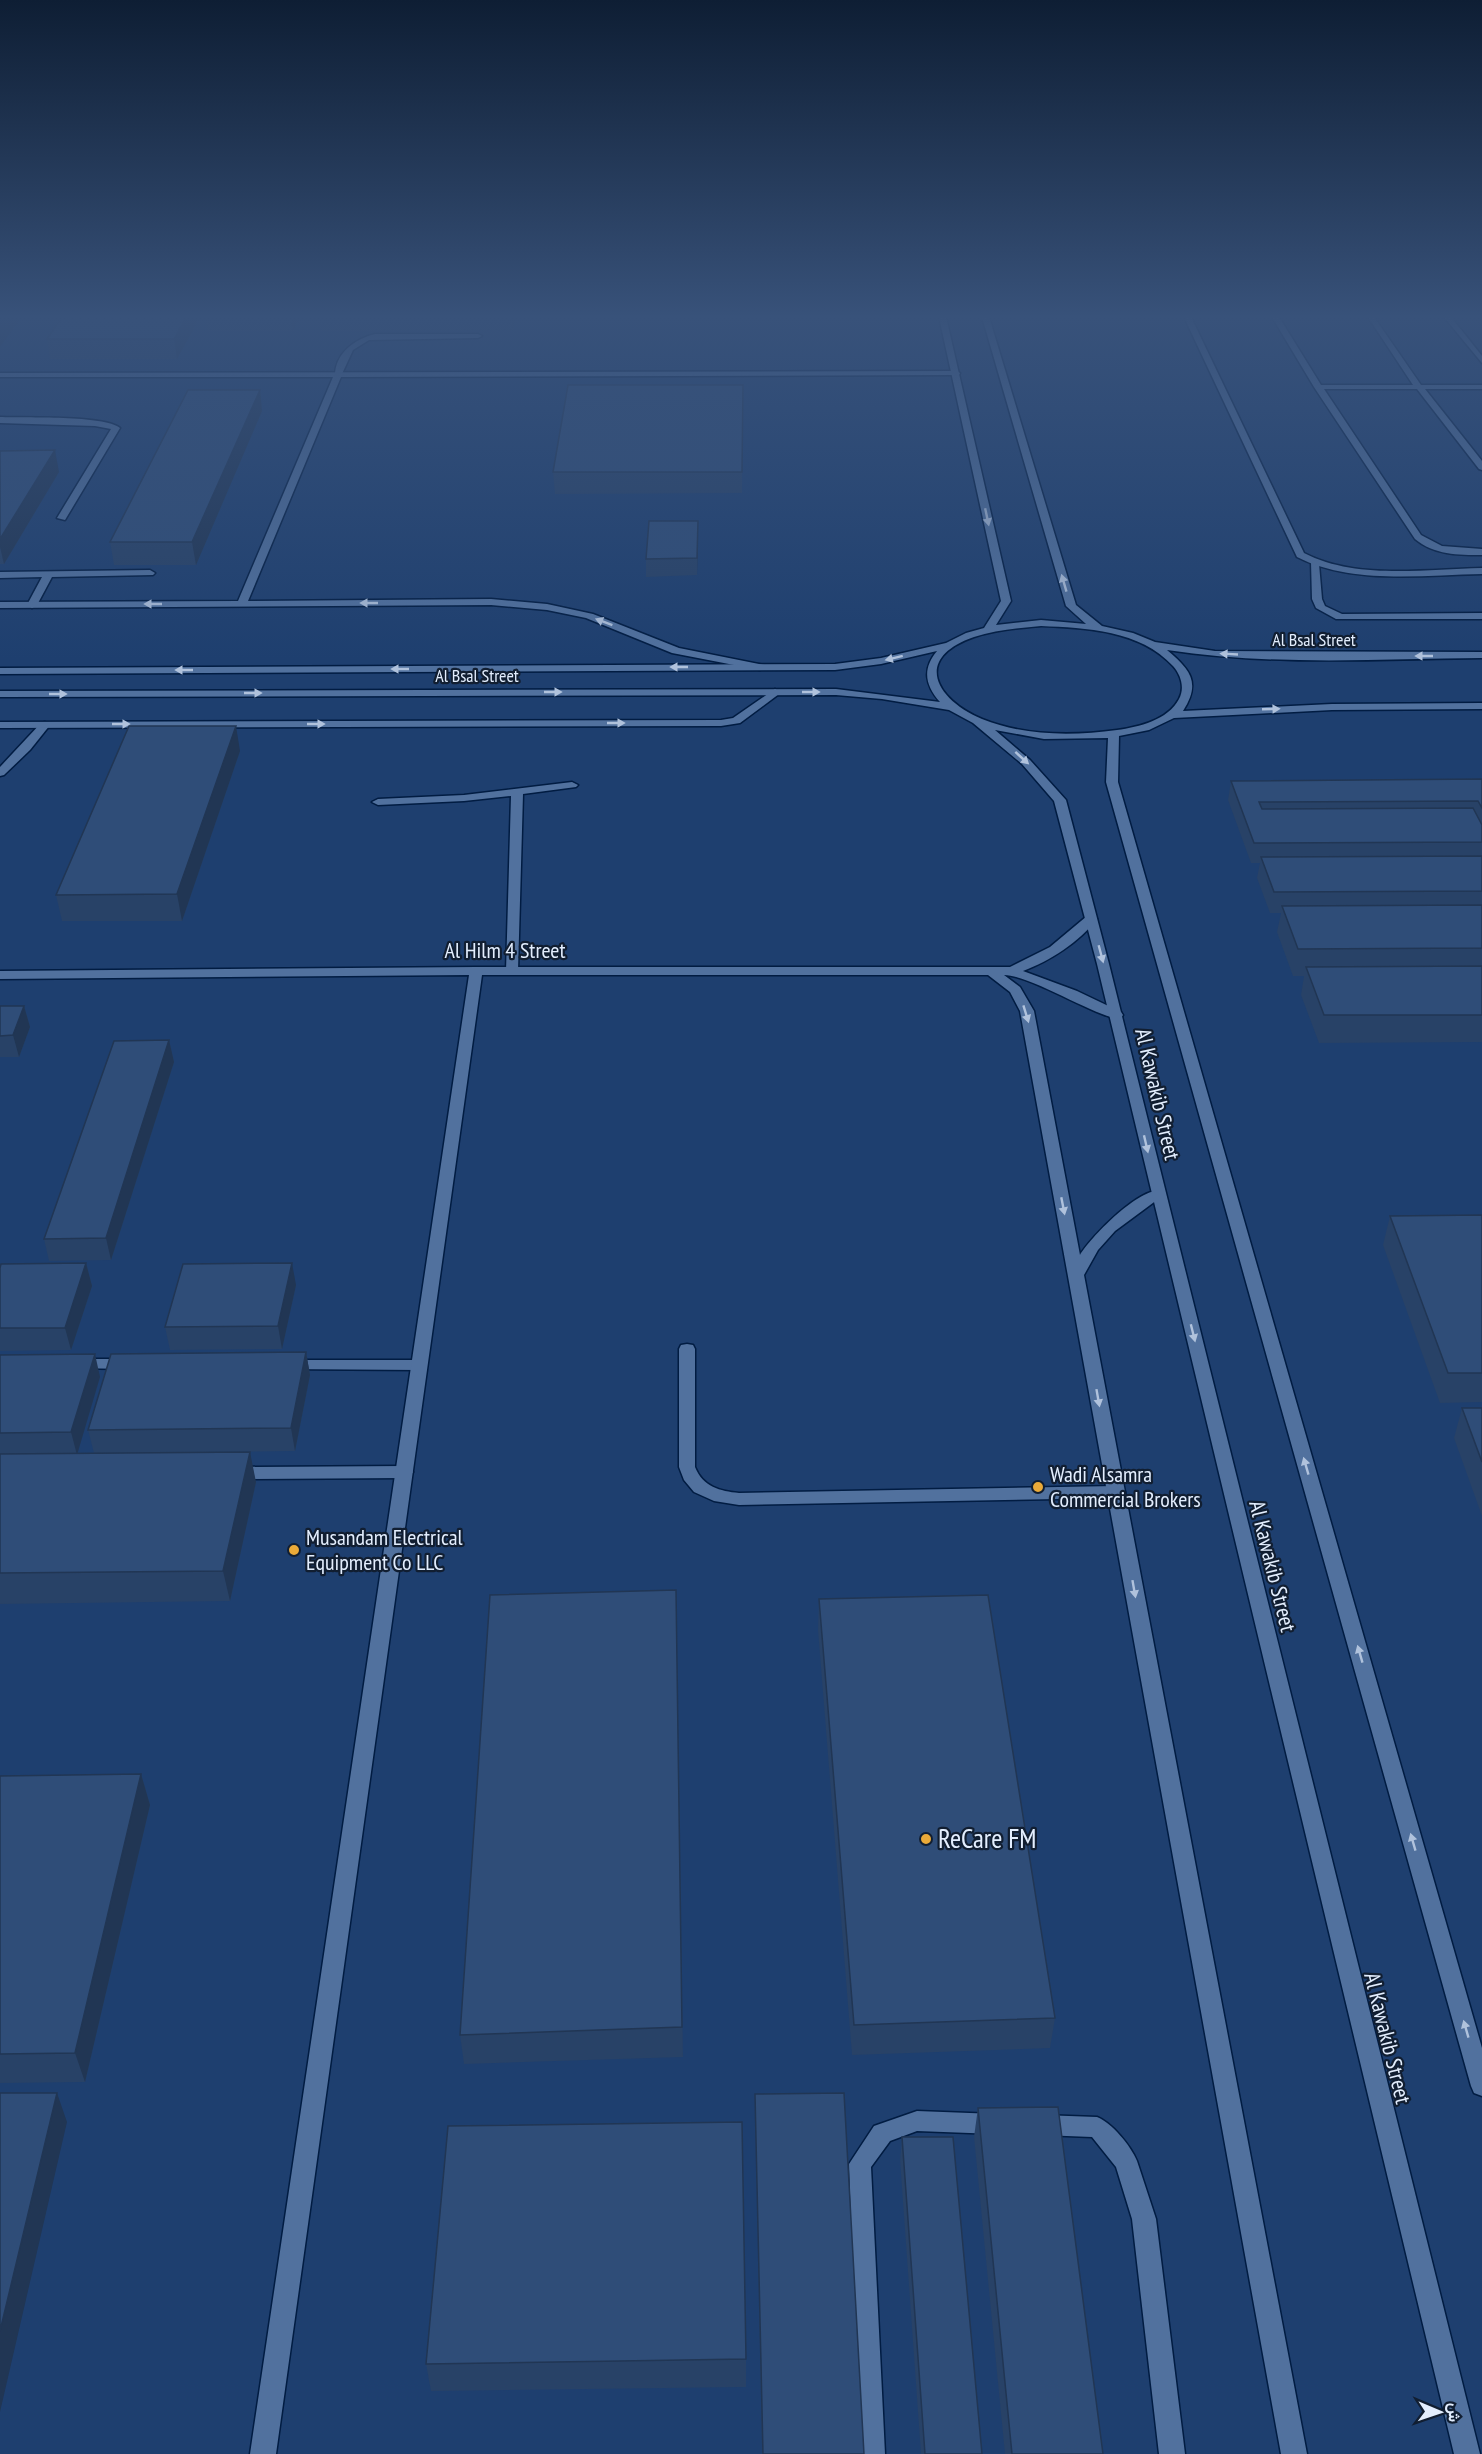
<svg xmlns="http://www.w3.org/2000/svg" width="1482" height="2454" font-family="'PT Sans Narrow',Vazirmatn,sans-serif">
	<rect width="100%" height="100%" fill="#19365f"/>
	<rect fill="#1e3f6f" x="0" y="317" width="1482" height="2137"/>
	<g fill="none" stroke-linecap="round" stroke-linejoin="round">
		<defs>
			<g id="service">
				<path d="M1272,317H1279L1321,385H1413L1368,317H1374L1421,385H1482V389H1425L1482,461V470L1479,469L1417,389H1324L1421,535L1442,546L1482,549V555C1458,555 1434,555 1415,539L1314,387Z"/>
				<polygon points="1444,317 1451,317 1482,356 1482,363"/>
				<path d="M375,334H478L482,336L478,338L369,340L353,350L341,376H335C335,353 355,339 375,334Z"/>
				<path d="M0,417C25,418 104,415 120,428L65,520L57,518L111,429L95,426L0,423Z"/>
				<polygon points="1311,562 1319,564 1322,599 1325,606 1342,614 1482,613 1482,619 1336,619 1316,608 1312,599"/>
				<polygon points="150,570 155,573 153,575 52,577 37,605 32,608 27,605 42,577 0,578 0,572"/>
				<polygon points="45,722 50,725 30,750 4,775 0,776 0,767 41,723"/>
				<polygon points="572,782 578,785 576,787 523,794 518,971 517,974 507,974 506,971 511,796 464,801 378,805 372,802 378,799 464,795"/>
				<path d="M687,1344L693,1345L695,1349V1467C703,1487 720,1491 739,1493L1116,1486L1122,1488L1125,1492L1122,1496L1116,1498L739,1505L714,1501L694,1492L684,1480L679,1467V1349L681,1345Z"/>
				<polygon points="77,1359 128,1359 134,1360 136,1364 134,1368 128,1369 71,1368 69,1364 71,1360"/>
				<polygon points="287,1360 419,1360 425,1361 427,1365 425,1369 419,1370 281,1369 279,1365 281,1361"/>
				<polygon points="404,1466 410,1468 413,1472 410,1476 404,1478 233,1479 227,1477 224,1473 227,1469 233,1467"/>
				<polygon points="917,2111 996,2114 1004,2117 1007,2124 1004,2131 996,2134 917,2131 890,2141 871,2167 885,2454 859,2454 849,2164 874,2126"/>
				<path d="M1041,2115L1097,2117C1112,2123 1131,2146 1137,2161L1156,2219L1185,2454H1159L1132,2219L1116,2167L1092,2137L1041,2135L1033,2132L1030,2125L1033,2118Z"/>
			</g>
			<g id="minor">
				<path d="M1184,317H1191L1304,553C1356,580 1425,569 1482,568V574C1422,575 1352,585 1297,557Z"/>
				<polygon points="956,371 960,373 959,375 341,377 248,601 491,599 547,604 593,614 679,648 764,665 765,667 760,670 672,653 586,618 547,610 491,605 0,608 0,602 238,601 333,377 0,377 0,373"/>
				<polygon points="775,689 780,692 779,694 740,723 721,726 0,728 0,722 721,720 733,718"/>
				<path d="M1091,915L1097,919C1079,942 1050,961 1023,971L1077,991L1121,1012L1123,1015L1121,1018C1104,1022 1032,975 1004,975L1020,987L1034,1011L1080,1255C1091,1237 1141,1185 1163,1191L1165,1194L1115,1231L1098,1250L1084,1275L1307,2454H1281L1020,1011L1010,992L988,975H482L276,2454H250L469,975L0,979V971L476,967H1010L1050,947L1087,916Z"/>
			</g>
			<path id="tertiary" d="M939,317H946L1011,601L996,625L1041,620L1086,624L1066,606L982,317H989L1076,605L1102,626L1133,633L1155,642L1215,651L1482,652V658C1377,659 1271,666 1167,650C1191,670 1201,683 1183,711L1332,704L1482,703V709L1332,710L1174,718L1149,730L1119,736L1118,782L1482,2048V2096L1474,2093L1471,2086L1106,782L1108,738L1044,739L995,730L1030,760L1066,800L1109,964L1480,2454H1454L1097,964L1054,801L1022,764L973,723L949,710L882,699L836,695L0,697V691L836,689L940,702C925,685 922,669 937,651L881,664L835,670L0,674V668L835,664L881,658L946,643L966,633L984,628L1001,601ZM1041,626C1086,628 1140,630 1173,666C1181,675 1185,688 1179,699C1168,720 1139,727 1117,730C1072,736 1024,736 982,719C935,699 913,658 974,637C995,630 1019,628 1041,626Z"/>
		</defs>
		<use href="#service" stroke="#011c42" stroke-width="3"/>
		<use href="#minor" stroke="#011c42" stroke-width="3"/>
		<use href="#tertiary" stroke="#011c42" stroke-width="3"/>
		<use href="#service" fill="#51719e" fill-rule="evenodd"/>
		<use href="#minor" fill="#51719e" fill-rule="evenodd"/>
		<use href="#tertiary" fill="#51719e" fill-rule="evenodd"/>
	</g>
	<g fill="#284267">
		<polygon points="200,317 177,359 50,359 47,339"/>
		<polygon points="206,317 300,317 293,331 208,331"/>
		<polygon points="319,317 515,317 513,330 321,331"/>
		<polygon points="743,385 742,493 555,494 553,472"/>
		<polygon points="260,390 262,411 196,565 114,565 110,542"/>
		<polygon points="0,451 59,472 4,564 0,564"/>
		<polygon points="698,539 697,575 646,577 646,559"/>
		<polygon points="240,751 182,921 62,921 56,895"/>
		<polygon points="1482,779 1482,1042 1319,1043 1301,995 1304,976 1293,976 1277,932 1281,913 1270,913 1257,878 1260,863 1251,863 1228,800 1231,781"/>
		<polygon points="0,1006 24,1006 30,1027 19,1057 0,1057"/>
		<polygon points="169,1040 174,1062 111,1260 49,1261 44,1239"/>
		<polygon points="1482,1215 1482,1402 1440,1403 1383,1245 1390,1216"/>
		<polygon points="86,1263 92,1286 71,1350 0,1351 0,1268"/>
		<polygon points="296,1285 282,1349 170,1350 165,1327"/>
		<polygon points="306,1352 310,1375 295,1451 94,1453 88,1430"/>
		<polygon points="0,1355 100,1377 77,1454 256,1482 230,1601 0,1604"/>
		<polygon points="1462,1408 1482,1408 1482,1516 1454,1438"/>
		<polygon points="819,1599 1055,2018 1050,2048 852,2055 818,1630"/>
		<polygon points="676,1621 683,2057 464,2064 460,2035"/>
		<polygon points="141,1774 150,1805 85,2082 0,2083 0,1776"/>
		<polygon points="755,2094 864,2454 762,2454"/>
		<polygon points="978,2108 1103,2454 1005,2454 974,2137"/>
		<polygon points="902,2138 982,2454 921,2454 900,2160"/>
		<polygon points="746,2359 746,2387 431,2391 426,2364"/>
	</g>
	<g fill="#213654">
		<polygon points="4,317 22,317 0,347 0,322"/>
		<polygon points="186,317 200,317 177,359 174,339"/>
		<polygon points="291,317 300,317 293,331"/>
		<polygon points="512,317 515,317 513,330"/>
		<polygon points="260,390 262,411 196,565 192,542"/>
		<polygon points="55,450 59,472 4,564 0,547 0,539"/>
		<polygon points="698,521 698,539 697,575 697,558"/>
		<polygon points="236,726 240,751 182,921 177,894"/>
		<polygon points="24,1006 30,1027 19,1057 13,1035"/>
		<polygon points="169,1040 174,1062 111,1260 106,1238"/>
		<polygon points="86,1263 92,1286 71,1350 65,1328"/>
		<polygon points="292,1263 296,1285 282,1349 278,1326"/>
		<polygon points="306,1352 310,1375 295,1451 291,1428"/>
		<polygon points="95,1354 100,1377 77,1455 71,1432"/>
		<polygon points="250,1452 256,1482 230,1601 223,1571"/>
		<polygon points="141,1774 150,1805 85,2082 75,2053"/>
		<polygon points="57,2093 67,2122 0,2412 0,2331"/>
	</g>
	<g fill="#2f4d78" stroke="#213654" stroke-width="1.5">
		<polygon points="62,317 186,317 174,339 47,339"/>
		<polygon points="568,385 743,385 742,472 553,472"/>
		<polygon points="188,390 260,390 192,542 110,542"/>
		<polygon points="55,450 0,539 0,451"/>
		<polygon points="649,521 698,521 697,558 646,559"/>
		<polygon points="129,726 236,726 177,894 56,895"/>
		<polygon points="1482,779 1482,808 1478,801 1259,802 1262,809 1473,808 1482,825 1482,842 1254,843 1231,781"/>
		<polygon points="1482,856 1482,891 1274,892 1261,857"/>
		<polygon points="1482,905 1482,948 1298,949 1282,906"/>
		<polygon points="1482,966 1482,1015 1324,1015 1306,967"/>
		<polygon points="0,1006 24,1006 13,1035 0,1036"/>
		<polygon points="169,1040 106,1238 44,1239 114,1041"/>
		<polygon points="1482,1215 1482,1373 1448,1373 1390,1216"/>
		<polygon points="86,1263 65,1328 0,1328 0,1268 1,1264"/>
		<polygon points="292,1263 278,1326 165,1327 183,1264"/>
		<polygon points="306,1352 291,1428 88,1430 111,1354"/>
		<polygon points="95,1354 71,1432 0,1433 0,1355"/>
		<polygon points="1462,1408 1482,1408 1482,1462"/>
		<polygon points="250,1452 223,1571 0,1573 0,1454"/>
		<polygon points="676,1590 682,2027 460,2035 490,1595"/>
		<polygon points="988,1595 1055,2018 854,2025 819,1599"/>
		<polygon points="141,1774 75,2053 0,2054 0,1776"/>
		<polygon points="0,2093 57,2093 0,2331"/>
		<polygon points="844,2093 864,2454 763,2454 755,2094"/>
		<polygon points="1058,2107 1103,2454 1012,2454 978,2108"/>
		<polygon points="742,2122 746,2359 426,2364 448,2126"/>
		<polygon points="902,2137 953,2137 982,2454 925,2454"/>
	</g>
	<defs><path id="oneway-solid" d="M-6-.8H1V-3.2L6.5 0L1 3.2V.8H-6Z" transform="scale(1.5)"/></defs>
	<g fill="#b0c2dc">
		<use href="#oneway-solid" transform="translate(987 517) rotate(78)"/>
		<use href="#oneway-solid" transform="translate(1064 583) rotate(-106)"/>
		<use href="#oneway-solid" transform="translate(369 603) rotate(180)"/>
		<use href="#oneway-solid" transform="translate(153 604) rotate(180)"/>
		<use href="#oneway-solid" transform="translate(604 622) rotate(-159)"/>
		<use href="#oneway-solid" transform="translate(1229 654) rotate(-177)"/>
		<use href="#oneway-solid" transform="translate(1424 656) rotate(180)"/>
		<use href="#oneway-solid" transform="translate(894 658) rotate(166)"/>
		<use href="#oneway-solid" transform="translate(679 667) rotate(180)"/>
		<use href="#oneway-solid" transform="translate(400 669) rotate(180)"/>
		<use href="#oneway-solid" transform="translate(184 670) rotate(180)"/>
		<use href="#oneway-solid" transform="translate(553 692)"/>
		<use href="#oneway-solid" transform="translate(811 692)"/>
		<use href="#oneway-solid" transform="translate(253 693)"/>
		<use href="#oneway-solid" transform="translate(58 694)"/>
		<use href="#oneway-solid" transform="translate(1271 709) rotate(-2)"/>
		<use href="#oneway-solid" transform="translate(616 723)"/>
		<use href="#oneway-solid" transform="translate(121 724)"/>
		<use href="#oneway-solid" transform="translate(316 724)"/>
		<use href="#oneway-solid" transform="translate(1022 758) rotate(42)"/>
		<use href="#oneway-solid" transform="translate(1101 954) rotate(75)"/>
		<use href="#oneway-solid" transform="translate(1026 1014) rotate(73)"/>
		<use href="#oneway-solid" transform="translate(1146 1144) rotate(77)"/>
		<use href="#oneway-solid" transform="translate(1063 1206) rotate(79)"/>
		<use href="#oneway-solid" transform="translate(1193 1333) rotate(76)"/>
		<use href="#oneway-solid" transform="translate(1098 1398) rotate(80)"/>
		<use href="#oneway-solid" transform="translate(1306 1466) rotate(-106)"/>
		<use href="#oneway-solid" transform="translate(1134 1589) rotate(80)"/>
		<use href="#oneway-solid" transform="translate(1360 1654) rotate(-106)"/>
		<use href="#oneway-solid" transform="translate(1413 1842) rotate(-106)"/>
		<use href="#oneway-solid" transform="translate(1466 2029) rotate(-106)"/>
	</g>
	<linearGradient id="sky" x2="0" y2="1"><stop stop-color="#0e1e34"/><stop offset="0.48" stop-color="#38527a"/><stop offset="1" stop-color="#38527a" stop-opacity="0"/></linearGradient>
	<rect width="1482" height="660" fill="url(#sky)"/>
	<g fill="#eaaa39" stroke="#111e31" stroke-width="2">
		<circle cx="1038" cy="1487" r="6"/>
		<circle cx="294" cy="1550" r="6"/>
		<circle cx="926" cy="1839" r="6"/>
	</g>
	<g text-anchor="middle" stroke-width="4.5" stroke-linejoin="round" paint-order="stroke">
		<g font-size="18" fill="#e3eefe" stroke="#111e31">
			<text x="1314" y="646">Al Bsal Street</text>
			<text x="477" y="682">Al Bsal Street</text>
		</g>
		<g font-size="22" fill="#e3eefe" stroke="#111e31">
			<text x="505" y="958">Al Hilm 4 Street</text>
			<text transform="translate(1158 1094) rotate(77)" y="8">Al Kawakib Street</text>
			<text transform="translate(1273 1566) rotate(76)" y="8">Al Kawakib Street</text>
			<text transform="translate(1388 2038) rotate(76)" y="8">Al Kawakib Street</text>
		</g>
		<g font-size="22" fill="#e3eefe" stroke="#111e31" text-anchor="start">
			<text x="1050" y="1482">Wadi Alsamra<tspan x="1050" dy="25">Commercial Brokers</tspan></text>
			<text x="306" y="1545">Musandam Electrical<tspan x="306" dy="25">Equipment Co LLC</tspan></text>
		</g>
		<g font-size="27" fill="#e3eefe" stroke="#111e31" text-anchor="start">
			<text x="938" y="1848">ReCare FM</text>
		</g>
	</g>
	<g transform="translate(1440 2412) rotate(92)" stroke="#111e31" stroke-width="4.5" paint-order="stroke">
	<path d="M0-4.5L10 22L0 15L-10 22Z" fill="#e3eefe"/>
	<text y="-9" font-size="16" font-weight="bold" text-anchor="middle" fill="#e3eefe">ش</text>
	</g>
</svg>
